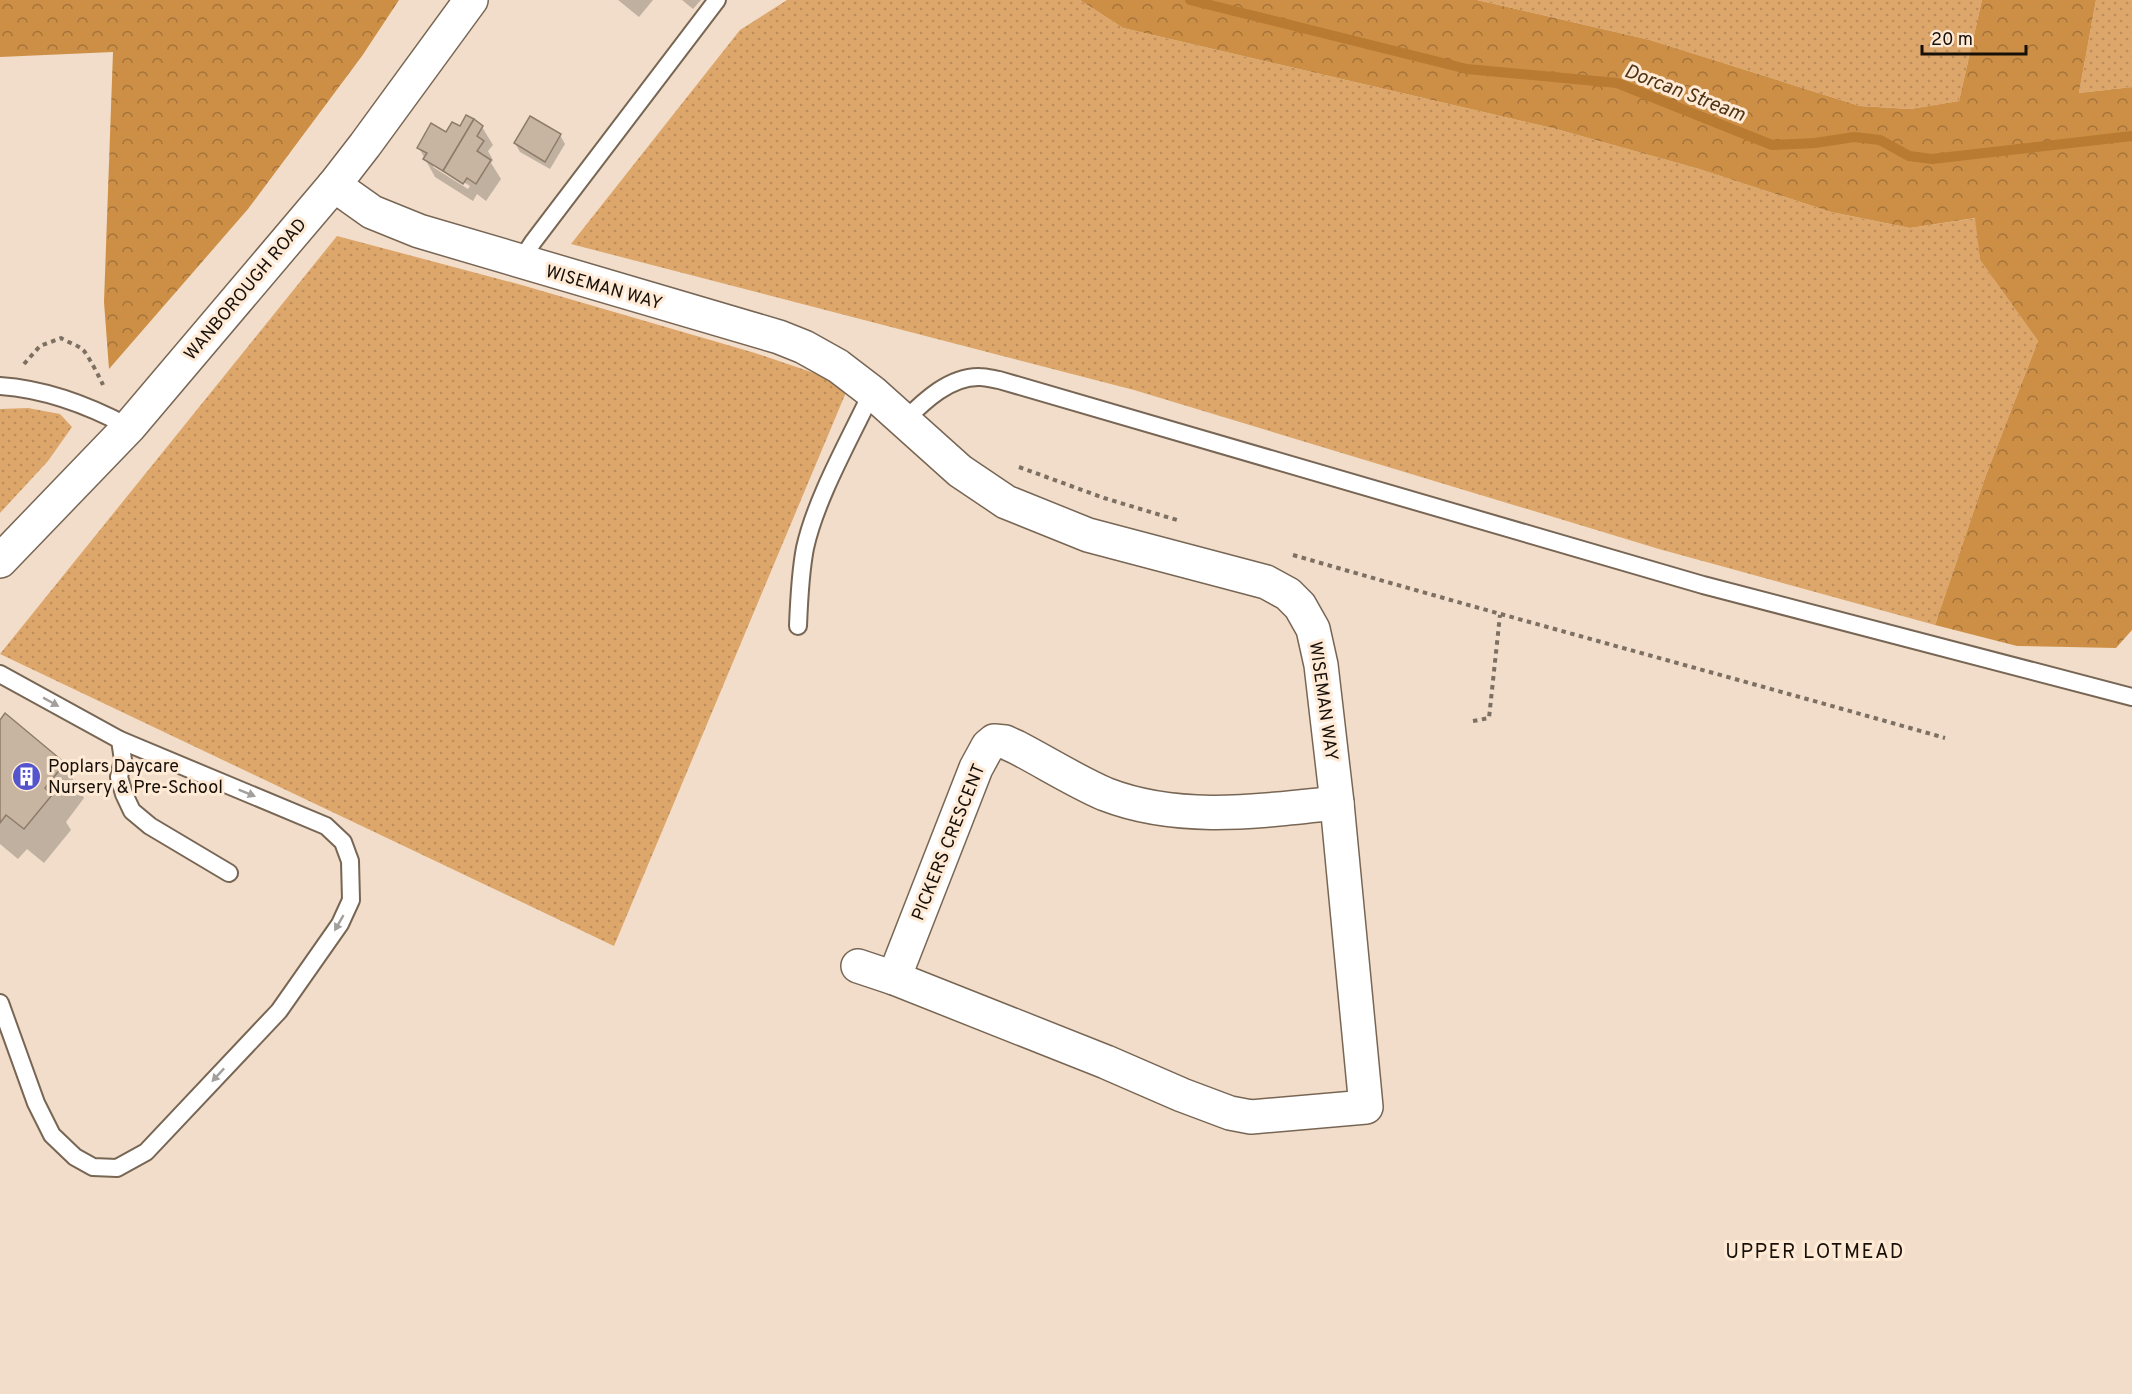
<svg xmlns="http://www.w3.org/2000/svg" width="2132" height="1394" font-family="Overpass,sans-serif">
	<defs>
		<pattern id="grass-dots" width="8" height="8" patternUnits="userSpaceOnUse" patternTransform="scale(1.5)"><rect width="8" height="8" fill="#dda66a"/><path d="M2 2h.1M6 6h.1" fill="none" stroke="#bd8e5b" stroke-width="1.8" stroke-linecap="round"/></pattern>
		<pattern id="forest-crowns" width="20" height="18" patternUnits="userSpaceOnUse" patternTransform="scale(1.5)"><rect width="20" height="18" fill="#cd8f46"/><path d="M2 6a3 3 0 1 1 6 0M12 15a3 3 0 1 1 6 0" fill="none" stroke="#a57339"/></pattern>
	</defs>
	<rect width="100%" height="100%" fill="#f1ddc9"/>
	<g fill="url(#grass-dots)">
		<polygon points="787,0 1080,0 1123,28 1556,129 1699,169 1831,212 1910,228 1976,218 1980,260 2038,341 1986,475 1935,625 1659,549 1134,390 571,244 740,30"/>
		<polygon points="1477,0 1982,0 1959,101 1910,109 1860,106 1650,40"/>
		<polygon points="2096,0 2132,0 2132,87 2079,93"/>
		<polygon points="337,236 518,284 755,353 814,373 847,390 614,946 0,654"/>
		<polygon points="28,408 60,414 72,427 48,461 0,513 0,409"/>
	</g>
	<g fill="url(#forest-crowns)">
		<polygon points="0,0 399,0 362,56 248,209 109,369 104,302 113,52 0,57"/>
		<polygon points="1080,0 1477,0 1650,40 1860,106 1910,109 1959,101 1982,0 2096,0 2079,93 2132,87 2132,630 2116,648 2017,646 1935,625 1986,475 2038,341 1980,260 1975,218 1910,228 1831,212 1699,169 1556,129 1123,28"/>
	</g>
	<g fill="#0003" fill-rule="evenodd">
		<polygon points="618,0 653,0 639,17"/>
		<polygon points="682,0 701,0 693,9"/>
		<path d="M466,117L482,127L493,145L488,151L493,160L491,163L501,179L486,201L477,194L473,201L435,177L419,148L460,128ZM433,163L470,186L468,189L433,167Z"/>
		<polygon points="560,135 565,144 550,169 520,152 515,143"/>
		<polygon points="0,722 64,764 84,798 66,822 71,830 44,863 27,849 18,859 0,844"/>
	</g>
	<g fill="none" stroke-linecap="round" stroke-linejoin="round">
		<polyline stroke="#b87b31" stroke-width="10" points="1190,0 1467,69 1617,83 1772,145 1815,143 1854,137 1880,140 1909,156 1932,159 2132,136"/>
	</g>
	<g fill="#c8b5a1" stroke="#8e7c6a" stroke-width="1.5">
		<polygon points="466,115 474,119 443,171 423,159 427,153 417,148 431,123 446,132 452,122 460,126"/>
		<polygon points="530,116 561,134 545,162 514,143"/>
		<polygon points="474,119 483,126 477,136 484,141 477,151 491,160 476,184 467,178 463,184 443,171"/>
		<polygon points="5,713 65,763 45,788 52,795 24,829 6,815 0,823 0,720"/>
	</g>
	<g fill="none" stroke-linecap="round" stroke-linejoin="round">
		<defs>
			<g id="lane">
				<polyline points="520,262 533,242 717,0"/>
				<path d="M0,386C44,389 90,406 129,427"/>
				<path d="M904,421C924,401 950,376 980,377C986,377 993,379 999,380L1703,585L2132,697"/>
				<path d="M798,626C799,600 800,574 805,548C816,498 850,439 872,392"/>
				<polyline points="0,674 120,740 326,826 343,842 350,861 351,900 340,924 279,1011 146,1152 117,1168 93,1167 75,1157 52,1135 36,1103 0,1003"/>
				<polyline points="120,740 123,760 119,777 124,794 132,811 150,826 229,873"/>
			</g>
			<g id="street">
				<polyline points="334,185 372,212 419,231 779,337 804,347 838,366 872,392 960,471 1006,502 1088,535 1266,582 1288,594 1300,606 1313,629 1321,665 1337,803 1366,1107 1251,1117 1230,1113 1182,1095 1106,1062 894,978 858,966"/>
				<path d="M894,978L976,768L988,746L994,741L1005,742L1016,747C1045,762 1075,781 1105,794C1179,823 1261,811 1337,803"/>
			</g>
			<polyline id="secondary" points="0,561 129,427 334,185 365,145 471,0"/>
		</defs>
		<use href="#lane" stroke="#786655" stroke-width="20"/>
		<use href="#street" stroke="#786655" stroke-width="36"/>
		<use href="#secondary" stroke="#786655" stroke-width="36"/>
		<g stroke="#7d7063" stroke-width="4" stroke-dasharray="4.5 4.5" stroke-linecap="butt">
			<path d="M24,364L40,346L61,338C67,342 78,345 83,350C87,353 101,380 103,385"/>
			<polyline points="1019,467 1104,498 1177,520"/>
			<path d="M1293,555C1510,618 1728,676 1945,738"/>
			<polyline points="1473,721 1489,718 1500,615"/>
		</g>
		<use href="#lane" stroke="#fff" stroke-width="16"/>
		<use href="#street" stroke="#fff" stroke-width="33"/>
		<use href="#secondary" stroke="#fff" stroke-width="33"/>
	</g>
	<defs><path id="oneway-solid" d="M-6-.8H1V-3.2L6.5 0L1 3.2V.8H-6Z" transform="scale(1.5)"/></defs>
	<g fill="#a29f9d">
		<use href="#oneway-solid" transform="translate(51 702) rotate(29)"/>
		<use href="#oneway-solid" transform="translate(247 793) rotate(22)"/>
		<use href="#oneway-solid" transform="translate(339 923) rotate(120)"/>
		<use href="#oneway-solid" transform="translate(218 1075) rotate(133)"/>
	</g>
	<defs>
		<symbol id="building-disc" viewBox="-11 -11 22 22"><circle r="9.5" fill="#5455cc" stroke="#ffead6"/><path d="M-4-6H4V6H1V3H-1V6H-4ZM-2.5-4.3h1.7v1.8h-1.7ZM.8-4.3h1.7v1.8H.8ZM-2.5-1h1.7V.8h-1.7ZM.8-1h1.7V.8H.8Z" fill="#fff"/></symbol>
	</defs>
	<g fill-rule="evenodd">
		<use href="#building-disc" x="10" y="760" width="33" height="33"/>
	</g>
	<g text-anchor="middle" stroke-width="6" stroke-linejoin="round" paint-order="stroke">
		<g font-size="18" fill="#171009" stroke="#ffead6">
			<text transform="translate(604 287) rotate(16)" y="6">WISEMAN WAY</text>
			<text transform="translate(245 289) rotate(-50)" y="6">WANBOROUGH ROAD</text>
			<text transform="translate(1324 701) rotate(82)" y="6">WISEMAN WAY</text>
			<text transform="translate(948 842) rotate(-68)" y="6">PICKERS CRESCENT</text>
		</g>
		<g font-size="18" fill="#171009" stroke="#ffead6" text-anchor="start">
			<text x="48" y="772">Poplars Daycare<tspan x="48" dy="21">Nursery &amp; Pre-School</tspan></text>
		</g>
		<g font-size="20" font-style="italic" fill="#4e3415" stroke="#ffead6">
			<text transform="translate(1685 92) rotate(21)" y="7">Dorcan Stream</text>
		</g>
		<g font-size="20" letter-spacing="1.5" fill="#171009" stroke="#ffead6">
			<text x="1815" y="1258">UPPER LOTMEAD</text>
		</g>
	</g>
	<path d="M1922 45v9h104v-9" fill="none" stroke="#171009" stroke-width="3"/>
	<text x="1931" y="45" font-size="18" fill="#171009" stroke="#ffead6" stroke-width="4.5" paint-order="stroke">20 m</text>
</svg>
